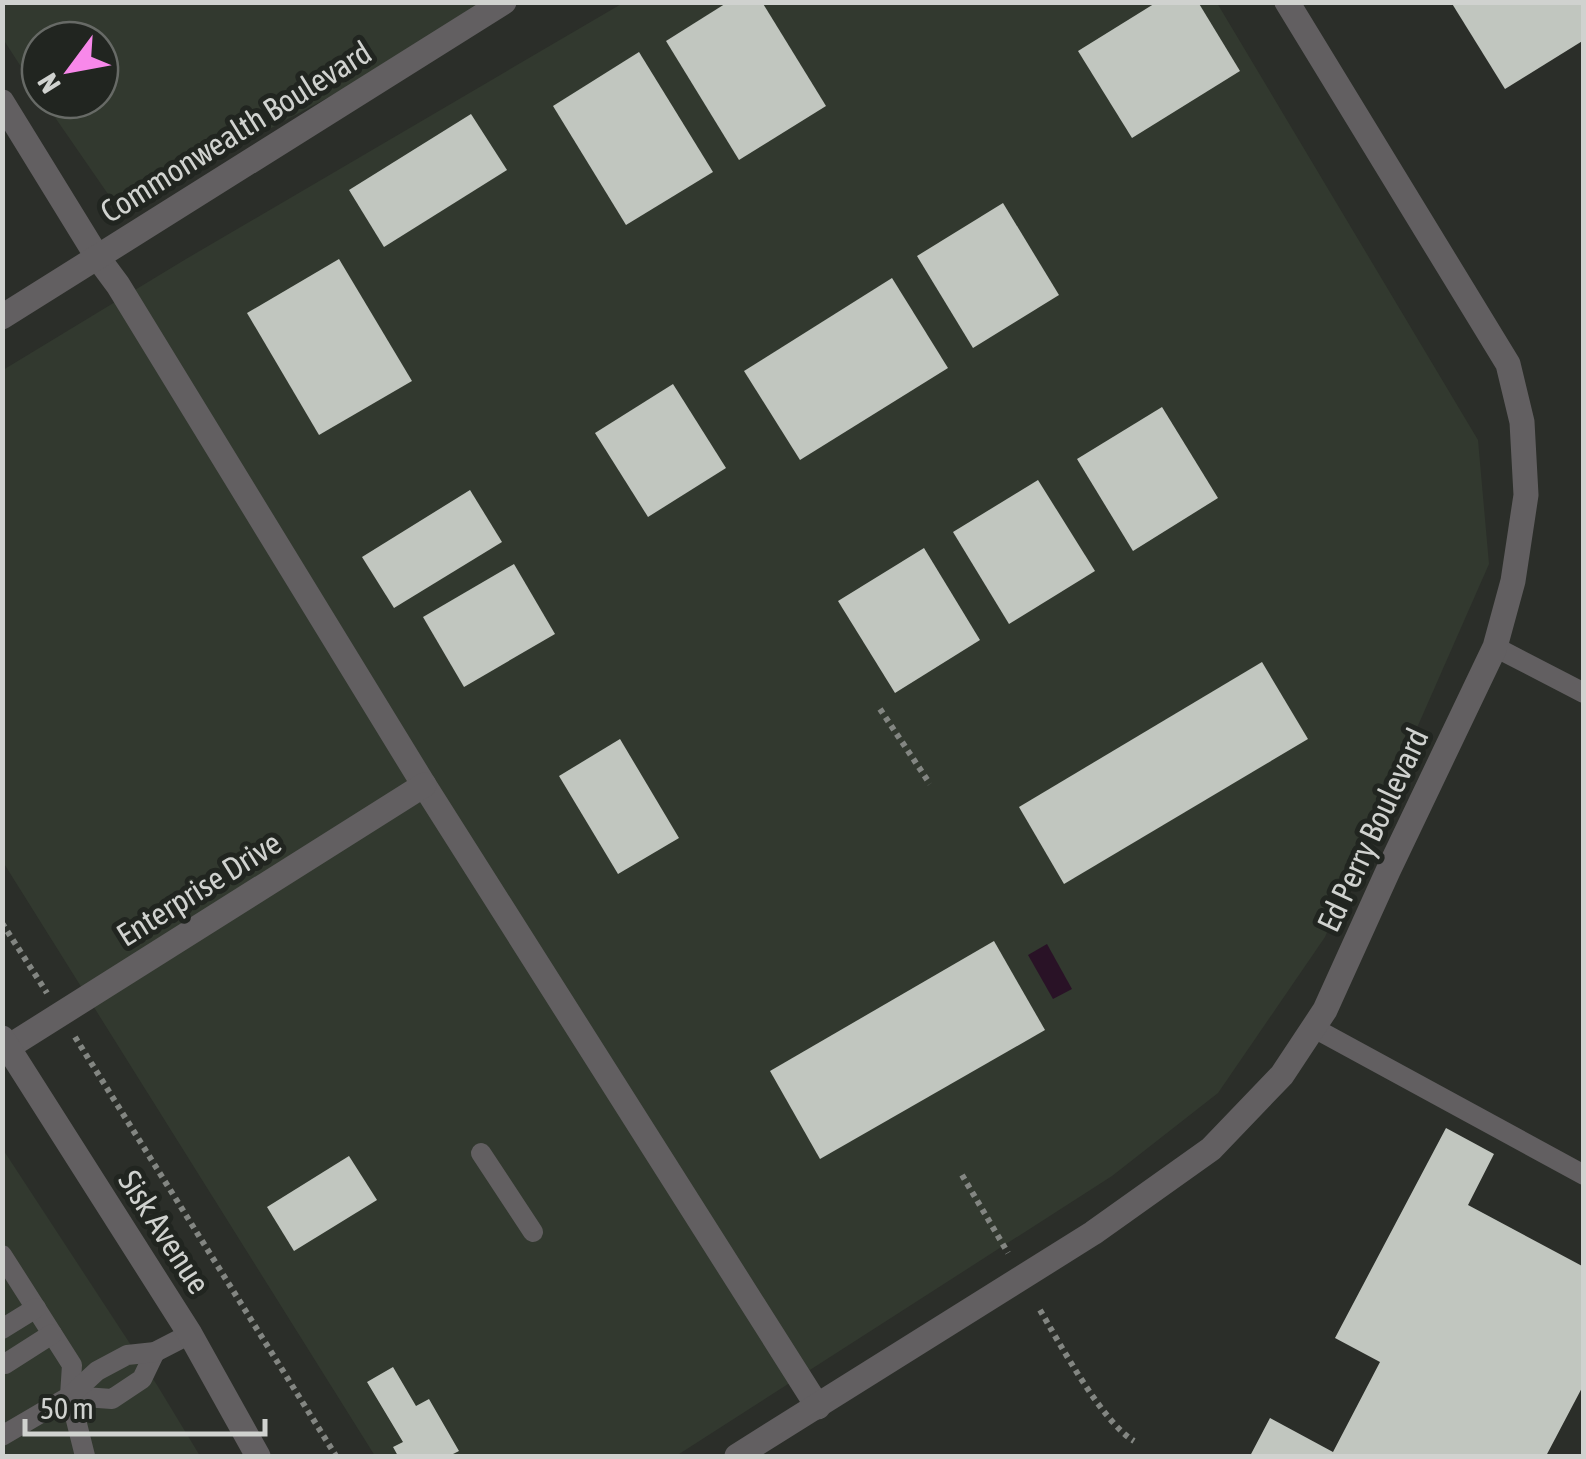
<svg xmlns="http://www.w3.org/2000/svg" width="1586" height="1459" font-family="'Asap Condensed',sans-serif">
	<rect width="100%" height="100%" fill="#2b2e29"/>
	<g fill="#32392f">
		<polygon points="2,3 493,3 405,56 119,210 43,100 100,100 100,40 40,40 40,96 3,39"/>
		<polygon points="623,3 1217,3 1478,440 1489,564 1325,937 1218,1093 1112,1176 676,1456 375,1456 3,862 3,370 186,259"/>
		<polygon points="2,1148 157,1385 200,1456 3,1456"/>
	</g>
	<polygon fill="#291226" points="1047,944 1072,989 1053,999 1028,955"/>
	<g fill="#c1c6bf">
		<polygon points="728,2 762,2 826,106 739,160 666,41"/>
		<polygon points="1157,2 1198,2 1240,71 1132,138 1078,51"/>
		<polygon points="1451,2 1584,2 1584,40 1505,89"/>
		<polygon points="639,52 713,172 626,225 553,106"/>
		<polygon points="471,114 507,170 384,247 349,190"/>
		<polygon points="1003,203 1059,295 973,348 917,256"/>
		<polygon points="339,259 412,381 319,435 247,313"/>
		<polygon points="892,278 948,368 800,460 744,371"/>
		<polygon points="673,384 726,468 648,517 595,433"/>
		<polygon points="1162,407 1218,498 1133,551 1077,459"/>
		<polygon points="1038,480 1095,571 1009,624 953,532"/>
		<polygon points="470,490 502,542 394,608 362,557"/>
		<polygon points="924,548 980,640 895,693 838,601"/>
		<polygon points="514,564 555,634 464,687 423,617"/>
		<polygon points="1262,662 1308,739 1064,884 1019,807"/>
		<polygon points="620,739 679,838 618,874 559,776"/>
		<polygon points="994,941 1045,1030 820,1159 770,1071"/>
		<polygon points="1446,1128 1494,1154 1468,1205 1584,1267 1584,1384 1546,1456 1250,1456 1270,1418 1333,1452 1380,1362 1335,1338"/>
		<polygon points="349,1156 377,1200 294,1251 267,1207"/>
		<polygon points="393,1367 416,1406 429,1399 459,1451 449,1456 398,1456 393,1447 403,1442 367,1382"/>
	</g>
	<g fill="none" stroke-linecap="round" stroke-linejoin="round">
		<g stroke="#838682" stroke-width="6" stroke-dasharray="5 5" stroke-linecap="butt">
			<polyline points="880,709 930,784"/>
			<polyline points="2,923 47,993"/>
			<polyline points="75,1037 336,1456"/>
			<polyline points="962,1175 1008,1253"/>
			<path d="M1040,1310C1060,1344 1102,1422 1134,1441"/>
		</g>
		<g stroke="#625f61" stroke-width="20">
			<polyline points="1495,647 1584,693"/>
			<polyline points="1314,1028 1584,1175"/>
			<polyline points="481,1153 533,1232"/>
			<polyline points="2,1255 72,1365 70,1396 85,1456"/>
			<polyline points="2,1329 36,1308"/>
			<polyline points="5,1364 52,1334"/>
			<polyline points="70,1396 112,1399 142,1379 155,1352"/>
			<polyline points="2,1436 70,1396 97,1371 127,1355 155,1352 190,1334"/>
		</g>
		<g stroke="#625f61" stroke-width="25">
			<polyline points="2,102 98,258 118,285 424,785 818,1407"/>
			<polyline points="2,317 504,2"/>
			<polyline points="2,1051 424,785"/>
			<polyline points="737,1456 1093,1233 1211,1149 1282,1075 1325,1010 1388,871 1495,647 1513,581 1526,495 1522,422 1508,364 1287,2"/>
		</g>
		<polyline stroke="#625f61" stroke-width="25" points="2,1038 190,1334 258,1456"/>
	</g>
	<g text-anchor="middle" stroke-width="10" stroke-linejoin="round" paint-order="stroke">
		<g font-size="32" fill="#d0d2cf" stroke="#212520">
			<text transform="translate(236 132) rotate(-32)" y="11">Commonwealth Boulevard</text>
			<text transform="translate(1373 830) rotate(-65)" y="11">Ed Perry Boulevard</text>
			<text transform="translate(199 889) rotate(-32)" y="11">Enterprise Drive</text>
			<text transform="translate(164 1232) rotate(57)" y="11">Sisk Avenue</text>
		</g>
	</g>
	<rect width="1586" height="1459" fill="none" stroke="#d0d2cf" stroke-width="10"/>
	<g transform="translate(70 70) rotate(238)"><circle r="48" fill="#212520" stroke="#676a66" stroke-width="2.5"/>
	<path d="M0-8L18 38L0 25L-18 38Z" fill="#f888ea"/>
	<text y="-15" font-size="28" font-weight="bold" text-anchor="middle" fill="#d0d2cf">N</text>
	</g>
	<path d="M25 1419v15h240v-15" fill="none" stroke="#d0d2cf" stroke-width="5"/>
	<text x="40" y="1419" font-size="30" fill="#d0d2cf" stroke="#212520" stroke-width="8" paint-order="stroke">50 m</text>
</svg>
